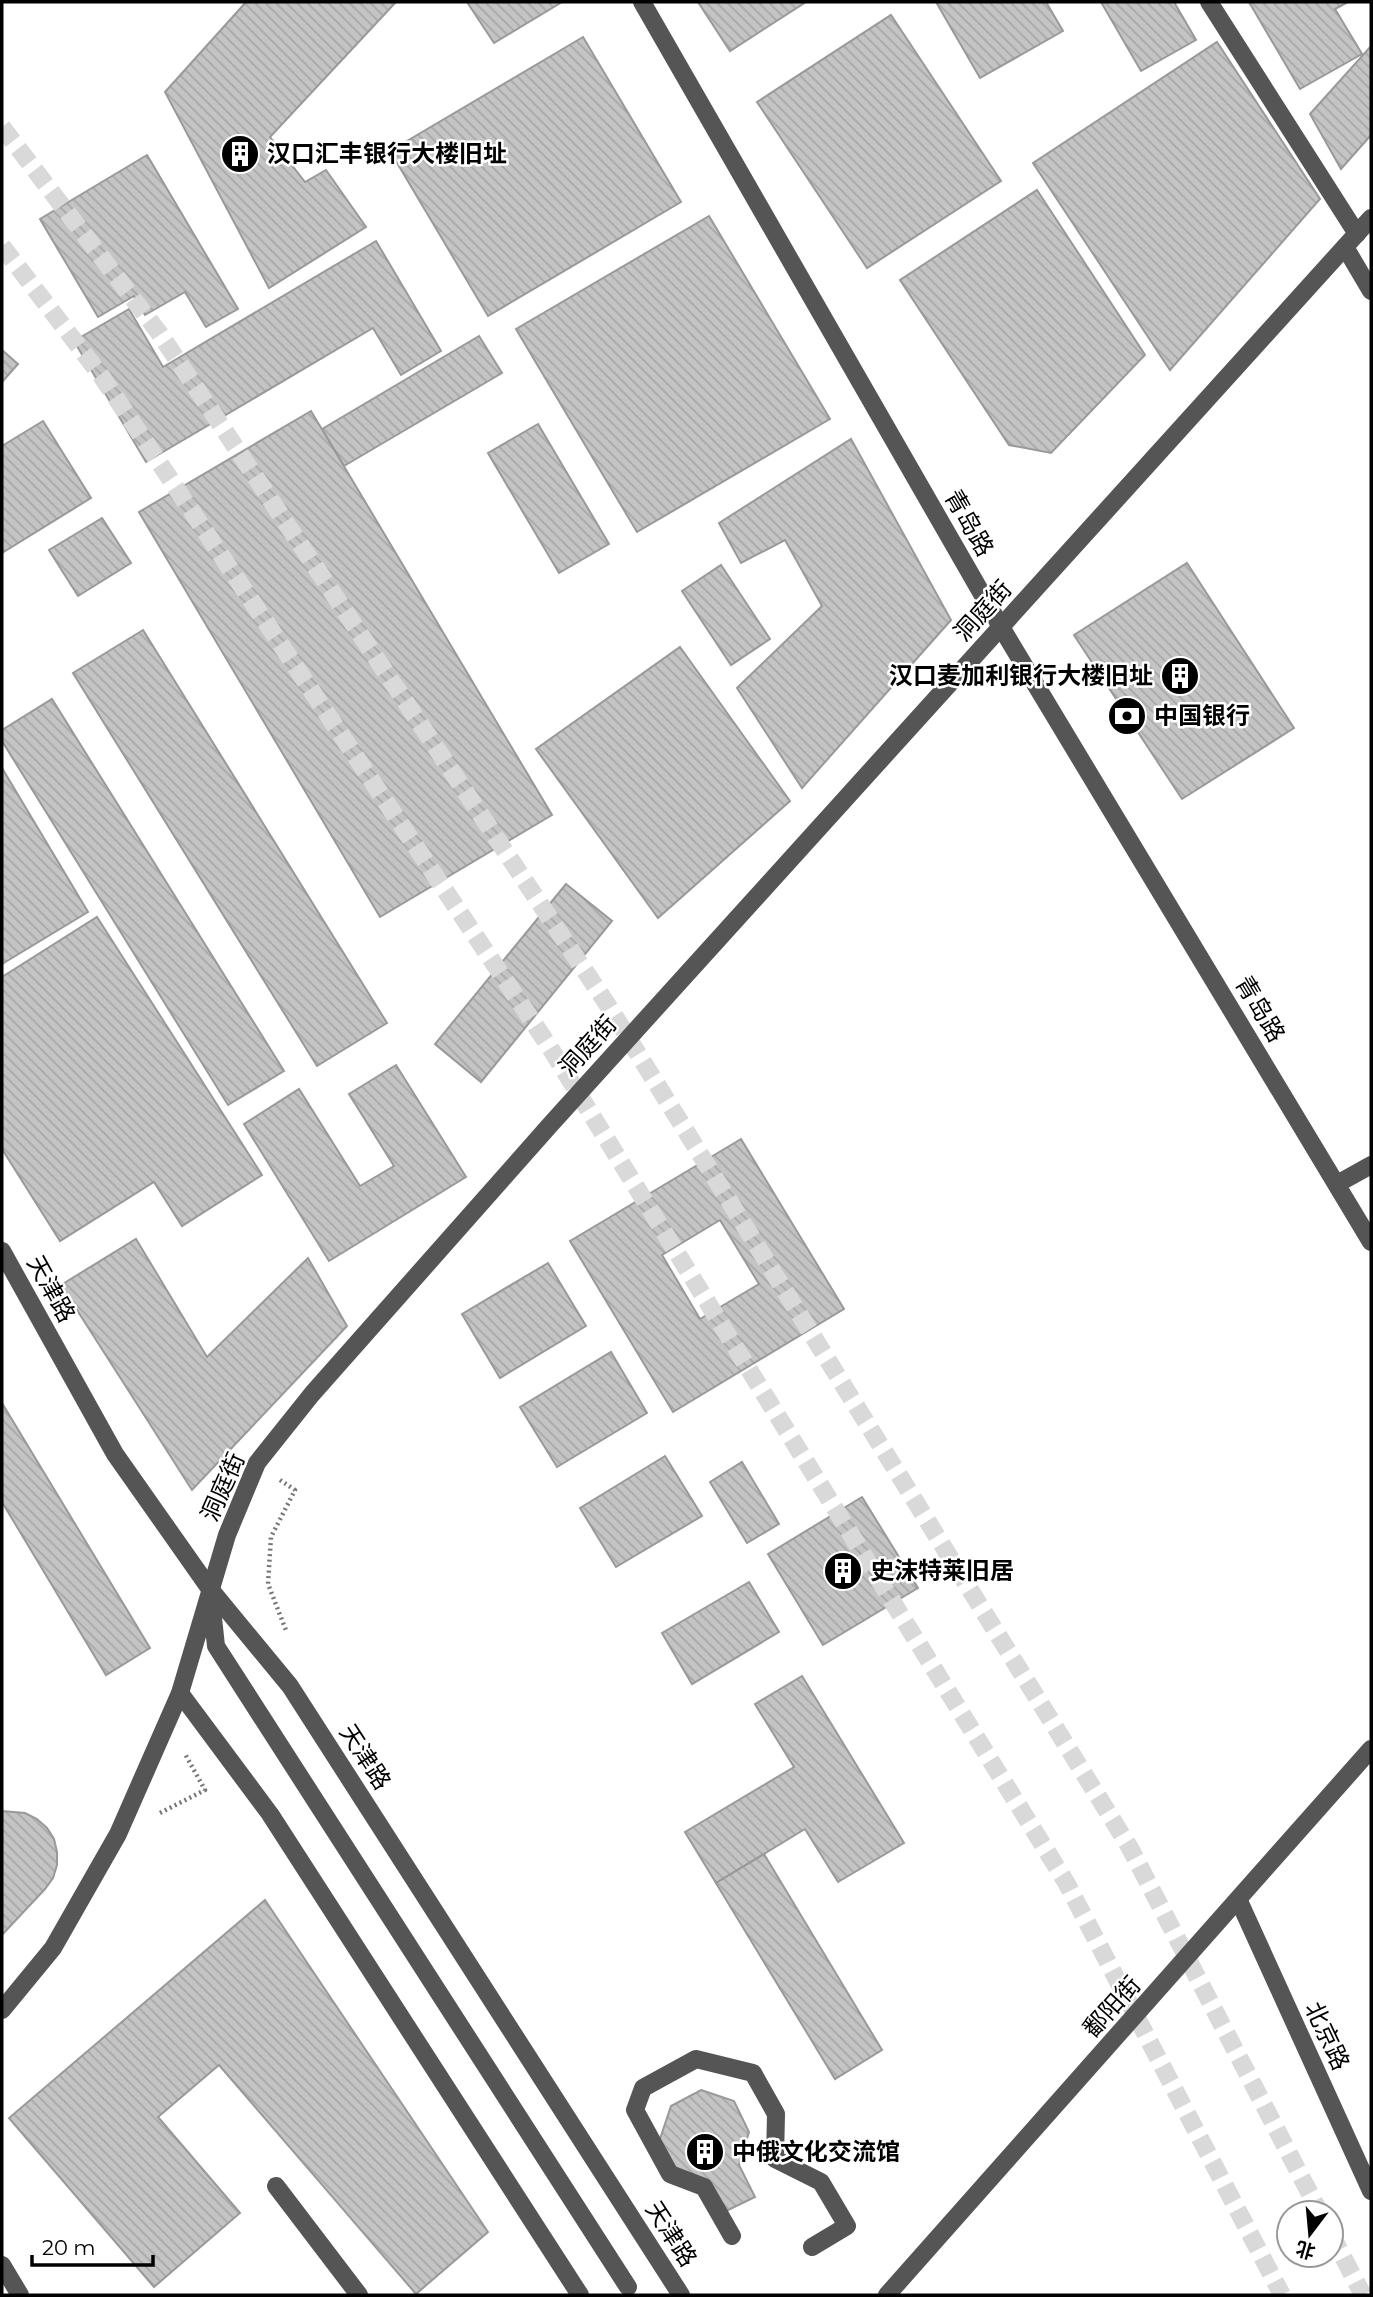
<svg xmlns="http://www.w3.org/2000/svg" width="1373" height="2297" font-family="Montserrat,'Noto Sans SC',sans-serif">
	<defs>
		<pattern id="building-back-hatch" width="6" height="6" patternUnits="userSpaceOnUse" patternTransform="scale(1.75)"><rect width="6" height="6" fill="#c4c4c4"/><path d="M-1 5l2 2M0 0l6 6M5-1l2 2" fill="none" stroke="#a7a7a7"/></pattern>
	</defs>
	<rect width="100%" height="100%" fill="#fff"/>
	<g fill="url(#building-back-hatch)" stroke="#999" stroke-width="2" fill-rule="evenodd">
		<polygon points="246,2 396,2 270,137 305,182 326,170 366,227 269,288 165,92"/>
		<polygon points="467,2 562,2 494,43"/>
		<polygon points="698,2 806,2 730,51"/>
		<polygon points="936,2 1046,2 1063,31 980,78"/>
		<polygon points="1101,2 1174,2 1196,40 1141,71"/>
		<polygon points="1249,2 1348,2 1335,9 1362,54 1300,89"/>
		<polygon points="891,15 1001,181 867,268 757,102"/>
		<polygon points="583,37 681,202 488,316 390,151"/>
		<polygon points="1217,42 1320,199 1170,370 1033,163"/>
		<polygon points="1371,46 1371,135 1341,169 1310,114"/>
		<polygon points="147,155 238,309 206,327 185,292 145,315 134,296 98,317 40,219"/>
		<polygon points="1037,190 1145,355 1051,453 1009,445 900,280"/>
		<polygon points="709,216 830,419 637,532 516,329"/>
		<polygon points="376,241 441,351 401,375 373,328 146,462 74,341 129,309 163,367"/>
		<polygon points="479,336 502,373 344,466 322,429"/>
		<polygon points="2,350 18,364 2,382"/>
		<polygon points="311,411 552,815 380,917 139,512"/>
		<polygon points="43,421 91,498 2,553 2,446"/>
		<polygon points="538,424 609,544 559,573 488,453"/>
		<polygon points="851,439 951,620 802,788 737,688 822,606 785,540 741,563 719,523"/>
		<polygon points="102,518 131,563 78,596 49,550"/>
		<polygon points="1187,563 1294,728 1182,799 1074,635"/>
		<polygon points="721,565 770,639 731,665 682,591"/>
		<polygon points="143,630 387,1023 317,1066 73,673"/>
		<polygon points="680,647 790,801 658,918 536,749"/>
		<polygon points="52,699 284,1071 228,1105 2,741 2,730"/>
		<polygon points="2,768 88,912 2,964"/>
		<polygon points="566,884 612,921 481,1082 435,1044"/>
		<polygon points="97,917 262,1175 182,1226 154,1182 60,1241 2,1149 2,977"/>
		<polygon points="396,1065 466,1177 329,1261 244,1124 299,1089 360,1186 394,1166 349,1094"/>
		<path d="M741,1139L844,1309L673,1412L570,1241ZM720,1220L759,1284L700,1319L662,1255Z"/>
		<polygon points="136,1239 207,1357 308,1258 347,1326 192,1490 61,1285"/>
		<polygon points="548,1263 586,1326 500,1378 462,1314"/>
		<polygon points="611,1352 647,1413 557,1467 520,1407"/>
		<polygon points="2,1403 150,1648 106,1675 2,1502"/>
		<polygon points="665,1456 702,1516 616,1567 580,1508"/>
		<polygon points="742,1462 779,1524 747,1543 710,1482"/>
		<polygon points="862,1497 918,1588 823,1645 768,1554"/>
		<polygon points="749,1582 779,1632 692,1684 662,1633"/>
		<polygon points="802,1676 904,1843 838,1882 805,1829 716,1883 685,1832 794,1767 755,1704"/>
		<polygon points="2,1811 25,1813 37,1819 47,1828 54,1839 57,1852 57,1865 53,1878 45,1889 2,1935"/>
		<polygon points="764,1854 882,2050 835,2079 716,1883"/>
		<polygon points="265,1900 488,2232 416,2294 219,2065 158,2117 240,2213 154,2287 9,2118"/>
		<polygon points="701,2090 734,2101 749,2132 739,2165 755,2197 724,2212 675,2169 660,2139 671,2106"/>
	</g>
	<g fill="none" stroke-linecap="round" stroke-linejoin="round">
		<g stroke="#d9d9d9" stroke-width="18" stroke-dasharray="18 9" stroke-linecap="butt">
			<polyline points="2,127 160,334 609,1007 1130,1848 1320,2213"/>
			<polyline points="2,246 102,377 549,1046 1067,1884 1282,2295"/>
			<polyline points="1331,2234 1363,2295"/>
		</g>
		<g stroke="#777" stroke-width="4.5" stroke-dasharray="2 3.5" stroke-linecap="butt">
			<polyline points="280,1480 295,1490 271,1537 268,1584 287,1633"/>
			<polyline points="160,1813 205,1790 185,1754"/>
		</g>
		<g stroke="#555" stroke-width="18">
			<polyline points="642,2 1001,627 1371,1242"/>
			<polyline points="1209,2 1357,234"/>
			<polyline points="1345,247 1371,291"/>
			<polyline points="1337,1184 1371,1165"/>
			<polyline points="2,1251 115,1454 210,1589 290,1686 681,2295"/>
			<polyline points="211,1599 216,1646 628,2287"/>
			<polyline points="180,1693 270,1814 580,2295"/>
			<polyline points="1239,1901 1371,2191"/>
			<polyline points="2,2010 53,1948 118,1834 180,1693 227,1535 257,1463 312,1394 550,1125 1371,218"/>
			<polyline points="276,2186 359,2295"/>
			<polyline points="732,2236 704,2187 670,2174 635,2110 643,2088 696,2059 753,2073 776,2114 775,2159 821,2182 847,2226 812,2247"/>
			<polyline points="2,2265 20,2295"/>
			<polyline points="887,2295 1371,1749"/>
		</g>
	</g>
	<defs>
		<symbol id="building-disc" viewBox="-11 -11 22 22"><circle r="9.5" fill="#000" stroke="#fff"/><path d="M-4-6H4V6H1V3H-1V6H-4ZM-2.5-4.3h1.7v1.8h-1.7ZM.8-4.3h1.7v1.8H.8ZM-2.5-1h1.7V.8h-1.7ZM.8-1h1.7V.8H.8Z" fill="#fff"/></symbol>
		<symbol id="bank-disc" viewBox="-11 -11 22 22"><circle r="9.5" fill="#000" stroke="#fff"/><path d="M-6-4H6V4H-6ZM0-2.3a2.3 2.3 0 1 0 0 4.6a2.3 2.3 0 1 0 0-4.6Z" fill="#fff"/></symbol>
	</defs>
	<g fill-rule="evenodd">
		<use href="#building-disc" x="218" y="132" width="44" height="44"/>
		<use href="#building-disc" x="1158" y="654" width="44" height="44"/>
		<use href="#bank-disc" x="1105" y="694" width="44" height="44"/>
		<use href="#building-disc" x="821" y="1549" width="44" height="44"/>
		<use href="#building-disc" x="683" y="2130" width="44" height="44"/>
	</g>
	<g text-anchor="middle" stroke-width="5" stroke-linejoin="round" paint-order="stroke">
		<g font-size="24" font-weight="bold" fill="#000" stroke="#fff" text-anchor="start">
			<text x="267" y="162">汉口汇丰银行大楼旧址</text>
			<text x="1153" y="684" text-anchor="end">汉口麦加利银行大楼旧址</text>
			<text x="1154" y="724">中国银行</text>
			<text x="870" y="1579">史沫特莱旧居</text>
			<text x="732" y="2160">中俄文化交流馆</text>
		</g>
		<g font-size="24" fill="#000" stroke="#fff">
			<text transform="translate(969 523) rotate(60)" y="8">青岛路</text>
			<text transform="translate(983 611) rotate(-48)" y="8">洞庭街</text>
			<text transform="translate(1260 1009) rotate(59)" y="8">青岛路</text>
			<text transform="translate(588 1046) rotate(-48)" y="8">洞庭街</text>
			<text transform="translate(51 1289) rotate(61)" y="8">天津路</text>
			<text transform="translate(223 1487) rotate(-66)" y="8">洞庭街</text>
			<text transform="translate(365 1757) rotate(57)" y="8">天津路</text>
			<text transform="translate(1112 2007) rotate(-48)" y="8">鄱阳街</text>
			<text transform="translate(1327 2036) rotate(65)" y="8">北京路</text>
			<text transform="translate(671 2234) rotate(57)" y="8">天津路</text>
		</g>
	</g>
	<rect width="1373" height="2297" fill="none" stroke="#000000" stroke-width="7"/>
	<g transform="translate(1310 2234) rotate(196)"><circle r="33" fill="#ffffff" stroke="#999999" stroke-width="2"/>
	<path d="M0-5L12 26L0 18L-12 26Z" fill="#000000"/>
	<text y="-10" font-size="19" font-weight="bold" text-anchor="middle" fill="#000000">北</text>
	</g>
	<path d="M32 2255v10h121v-10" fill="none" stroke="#000000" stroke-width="3.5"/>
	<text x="42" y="2255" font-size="21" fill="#000000" stroke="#ffffff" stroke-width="5" paint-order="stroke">20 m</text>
</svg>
